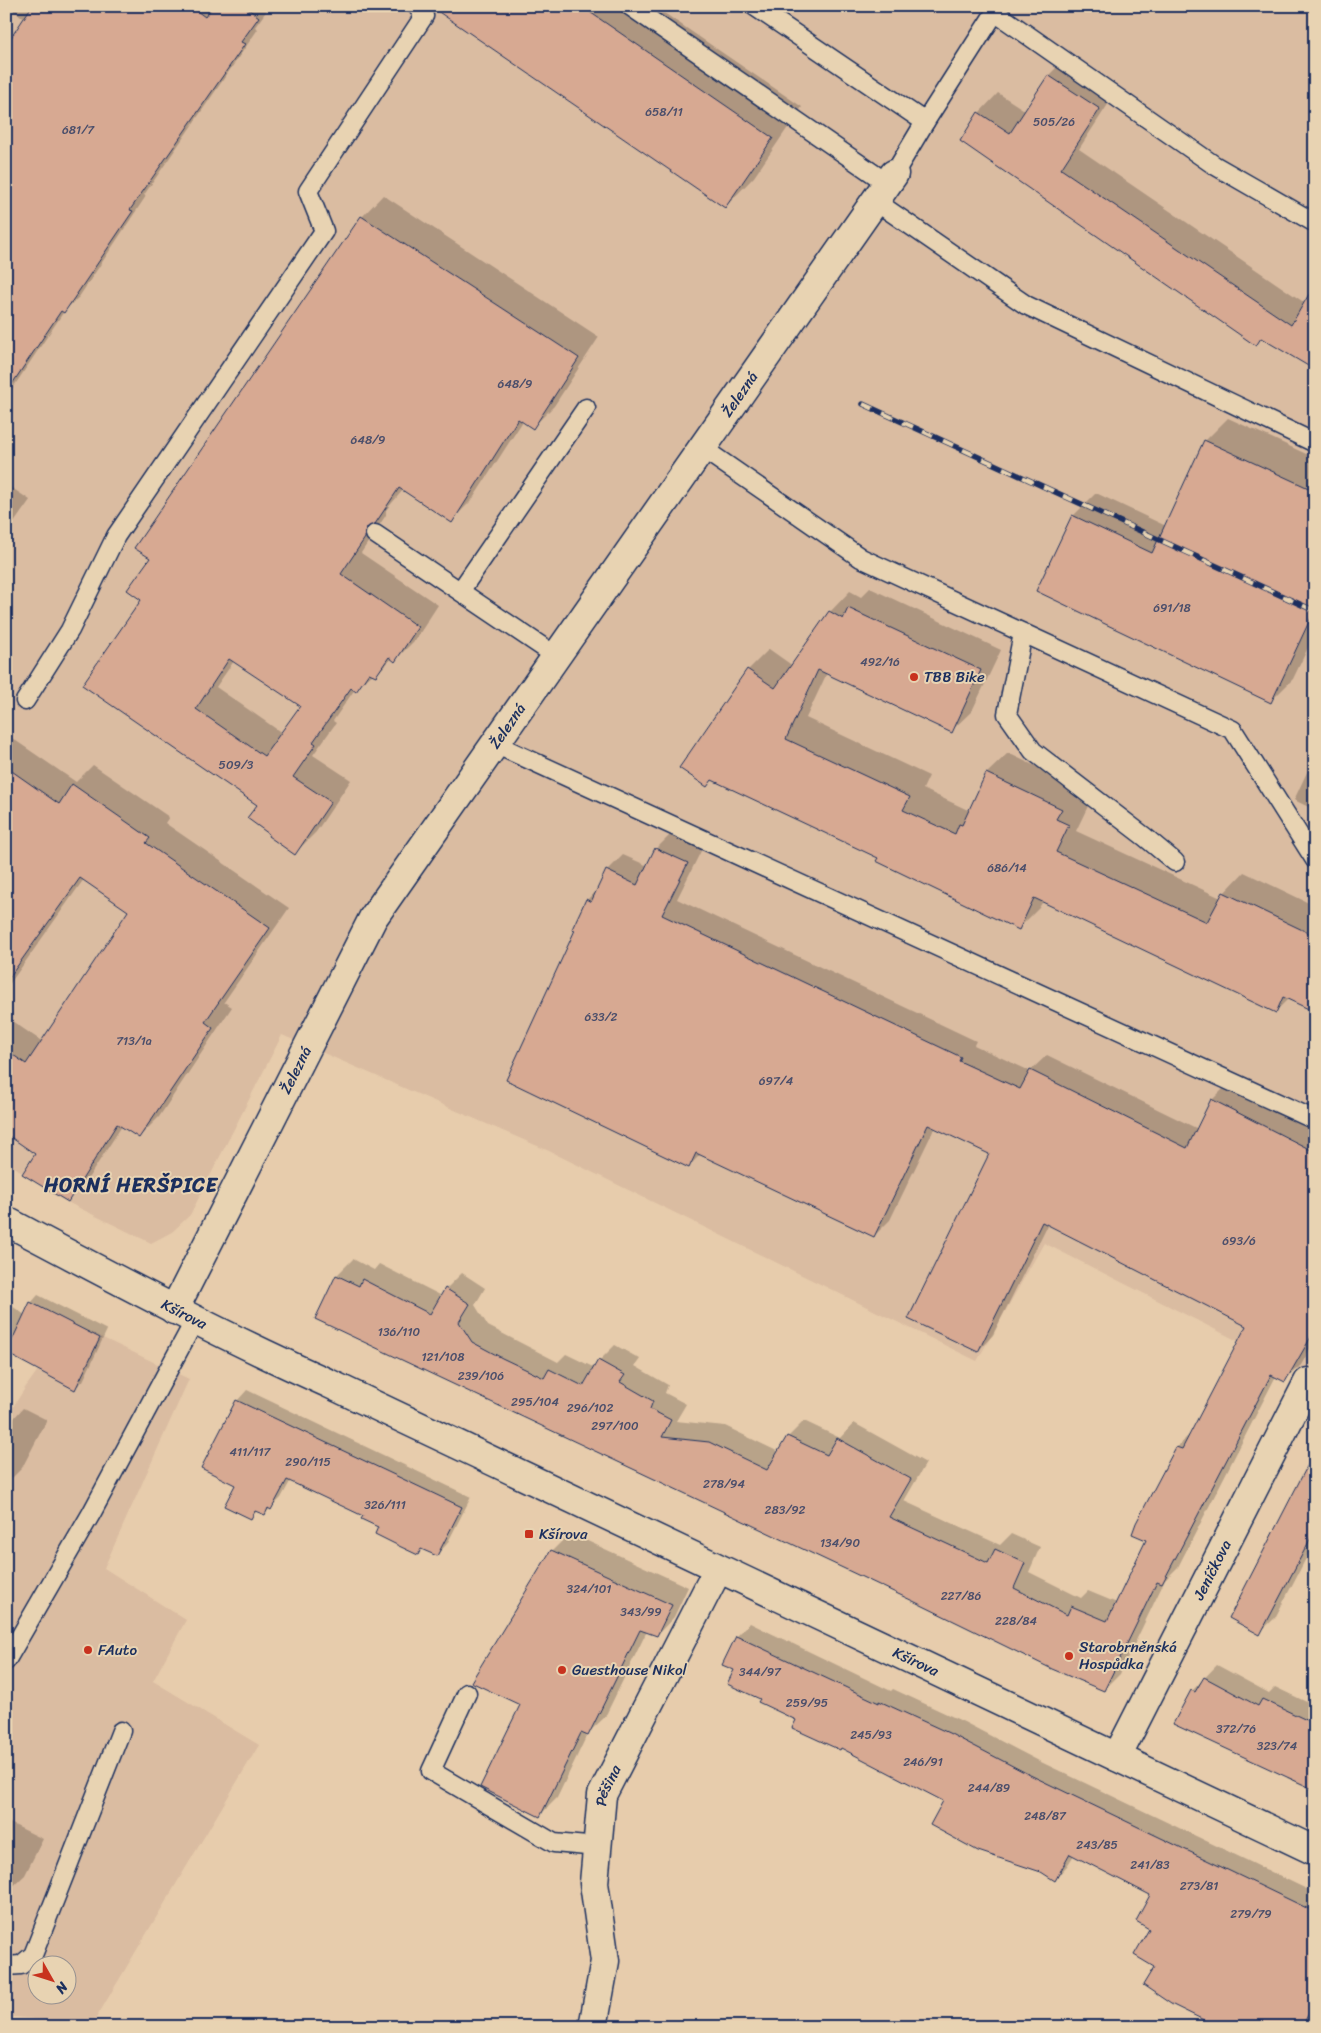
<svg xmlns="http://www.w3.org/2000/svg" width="1321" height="2033" font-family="Sriracha,sans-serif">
	<rect width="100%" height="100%" fill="#e7ccac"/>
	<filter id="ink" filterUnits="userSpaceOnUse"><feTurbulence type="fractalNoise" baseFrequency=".02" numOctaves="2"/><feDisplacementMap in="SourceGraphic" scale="10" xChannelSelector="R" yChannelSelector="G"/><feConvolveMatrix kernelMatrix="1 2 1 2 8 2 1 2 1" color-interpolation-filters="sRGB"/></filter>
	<g filter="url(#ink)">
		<g fill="#dabca1" fill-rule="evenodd">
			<polygon points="6,6 1315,6 1315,1380 1044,1243 977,1361 549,1151 282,1035 190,1215 172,1232 151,1243 59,1198 6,1161"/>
			<path d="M61,1318L189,1379L104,1568L186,1620L153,1681L259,1745L92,2025L6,2016V1418L25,1388L38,1370ZM38,1966H68V1996H38Z"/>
		</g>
		<g fill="#0003" fill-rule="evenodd">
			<polygon points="7,6 270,6 255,27 258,29 144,195 146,196 79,297 65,310 6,398 6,47 25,19"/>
			<polygon points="460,6 654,6 802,107 754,177 725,207"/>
			<polygon points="1068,56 1118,89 1079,149 1305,303 1315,369 1262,338 1256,344 979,113 998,93 1026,111 1049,75"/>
			<path d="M383,195L599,337L554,406L533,427L523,421L472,500L451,521L403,490L386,510V515L361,553L438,605L416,639L395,660L392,658L376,675L373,674L355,689L333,721L336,723L313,755L351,780L316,832L295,853L259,805L84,684L143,600L151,558L362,217ZM234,661L301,706L282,733L216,687Z"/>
			<polygon points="1228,418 1315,458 1315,633 1293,679 1270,702 1073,516 1096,493 1166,526 1205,441"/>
			<polygon points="6,484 30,500 6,534"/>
			<polygon points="870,588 1001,650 972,711 951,731 827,673 806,718 929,776 923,789 970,811 987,773 1008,753 1081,788 1076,798 1089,804 1076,831 1221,898 1224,893 1244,872 1315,906 1315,1011 1289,998 1275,1012 1043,901 1039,908 1019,928 880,857 713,779 706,786 748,670 769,649 793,666 830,612 850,591 861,597"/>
			<polygon points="6,734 76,782 93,765 169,817 165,823 289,908 224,1002 232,1007 159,1117 139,1137 122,1126 87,1180 67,1200 37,1153 6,1132 6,1017 43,1042 130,911 84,879 6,989"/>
			<polygon points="1315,755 1315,810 1294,800"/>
			<polygon points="672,833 703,847 677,899 976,1041 974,1045 1030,1071 1047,1055 1198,1129 1212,1100 1228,1084 1315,1128 1315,1340 1301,1365 1285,1380 1276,1376 1178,1567 1165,1580 1120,1674 1104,1690 317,1318 337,1275 353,1259 374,1270 379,1264 442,1296 446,1289 462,1273 485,1288 475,1305 488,1326 558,1362 566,1354 595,1368 599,1361 615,1345 640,1359 635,1366 668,1385 665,1393 686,1404 676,1421 725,1426 779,1452 788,1437 804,1421 840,1438 854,1423 926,1463 904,1501 1000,1545 1011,1534 1040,1547 1029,1572 1081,1598 1088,1591 1117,1603 1148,1539 1177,1447 1193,1431 1248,1325 1048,1224 993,1335 978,1351 990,1154 935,1127 890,1220 874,1236 701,1154 689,1166 577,929 587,900 598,888 607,871 623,855 648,866 656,849"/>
			<polygon points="38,1295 107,1330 83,1381 75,1388 6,1352 6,1302 25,1315 31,1303"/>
			<polygon points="247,1390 471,1497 447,1544 437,1555 423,1548 418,1554 364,1515 291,1480 281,1498 271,1508 264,1514 258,1510 250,1518 236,1485 237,1401"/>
			<polygon points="23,1408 47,1420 22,1468 7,1483 6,1427"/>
			<polygon points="1315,1455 1315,1541 1275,1618 1259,1633"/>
			<polygon points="570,1533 688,1587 674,1617 657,1635 647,1631 605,1717 588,1733 557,1798 539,1816 521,1704 552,1551"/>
			<polygon points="750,1623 891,1691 893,1689 964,1722 1041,1762 1315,1893 1315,2015 1312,2014 1304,2021 1156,1967 1151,1928 1151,1895 1074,1855 1067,1866 1055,1879 945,1801 761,1698 736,1670 724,1664 737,1636"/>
			<polygon points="1217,1665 1269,1693 1275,1687 1315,1706 1315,1790 1287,1778 1288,1777 1192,1691"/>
			<polygon points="6,1821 43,1839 25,1875 6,1893"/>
		</g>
		<g fill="#d7a992" stroke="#1b2f5e" fill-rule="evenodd">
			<polygon points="32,6 190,6 205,17 213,6 244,6 259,17 241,42 245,44 130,210 133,211 64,313 61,311 6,393 6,45"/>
			<polygon points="430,6 581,6 773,138 725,208"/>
			<polygon points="1048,75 1100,109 1061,169 1291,325 1315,284 1315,370 1261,338 1256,346 960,141 978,112 1010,133"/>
			<path d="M361,216L579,358L533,429L518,419L452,523L399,488L375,524L366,528L365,538L341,574L418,627L395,662L389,657L376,676L369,673L356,692L351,688L313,742L316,744L293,777L331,802L295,855L268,836L269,834L247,818L257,805L82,685L141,600L127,590L150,558L134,548ZM229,659L300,706L264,756L196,709Z"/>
			<polygon points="1204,440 1315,491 1315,609 1271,703 1036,591 1072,515 1152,553"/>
			<polygon points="848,608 981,670 952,733 818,670 786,739 910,797 903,810 955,834 959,824 962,825 986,773 1062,809 1056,819 1069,825 1056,852 1207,922 1223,892 1315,936 1315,1012 1283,997 1276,1013 1034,898 1019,930 876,861 878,858 712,780 707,787 679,768 747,669 775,688 829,611 843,619"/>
			<polygon points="6,767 59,804 72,784 150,838 146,843 270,928 205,1022 213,1028 139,1138 117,1124 68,1202 22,1174 35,1154 6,1134 6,1050 26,1064 128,911 80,878 6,982"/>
			<polygon points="655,848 688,863 662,915 961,1057 959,1061 1020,1089 1030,1070 1187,1148 1211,1099 1315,1152 1315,1330 1285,1382 1271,1375 1162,1584 1157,1582 1104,1691 1052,1669 915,1602 315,1319 336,1275 359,1286 362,1279 430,1314 445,1288 470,1304 459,1322 472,1342 502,1358 544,1378 549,1369 583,1386 598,1360 625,1375 620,1382 653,1401 650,1409 671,1420 662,1437 709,1442 767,1470 787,1436 827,1455 837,1438 911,1479 889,1517 988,1563 995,1549 1025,1563 1014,1588 1067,1615 1071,1606 1107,1621 1146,1540 1132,1534 1136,1523 1176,1447 1182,1449 1246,1326 1042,1222 978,1352 908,1319 989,1154 928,1125 874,1237 696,1153 689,1168 506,1080 575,930 572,929 586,899 591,902 606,870 637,885"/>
			<polygon points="30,1302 100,1338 75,1390 6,1353"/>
			<polygon points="236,1400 462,1507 437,1556 421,1549 418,1555 399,1546 375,1534 378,1527 361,1519 363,1516 287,1480 271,1510 268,1508 265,1515 255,1511 251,1519 224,1506 235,1485 201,1468"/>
			<polygon points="1315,1451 1315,1530 1260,1635 1229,1618"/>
			<polygon points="551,1550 672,1605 657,1636 640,1630 588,1736 581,1733 540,1817 480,1787 520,1705 471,1682"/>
			<polygon points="736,1636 879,1703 879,1701 951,1734 1028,1774 1315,1912 1315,2001 1302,2027 1218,2027 1171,2004 1143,1985 1154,1967 1134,1955 1149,1929 1136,1921 1150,1895 1070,1854 1055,1881 1041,1872 978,1851 930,1825 943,1801 841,1748 840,1750 792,1728 796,1720 758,1702 760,1699 727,1684 734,1670 722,1665"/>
			<polygon points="1204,1677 1258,1706 1262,1699 1315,1724 1315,1790 1173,1724 1191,1690 1195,1692"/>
		</g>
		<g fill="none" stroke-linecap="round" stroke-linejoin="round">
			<defs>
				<g id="service">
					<polyline points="630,6 887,183"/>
					<polyline points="754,6 925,122 894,174"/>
					<polyline points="996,13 1214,165 1315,223"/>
					<polyline points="925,122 999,6"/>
					<polyline points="875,201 1026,305 1315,443"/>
					<polyline points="702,448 861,558 1233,730 1315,860"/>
					<polyline points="375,534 556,656"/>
					<polyline points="461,590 586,408"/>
					<polyline points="1023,633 1007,714 1033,751 1145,837 1175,862"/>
					<polyline points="25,701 70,630 116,536 324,231 308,191 424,16 417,6"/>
					<polyline points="495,744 1315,1120"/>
					<polyline points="6,1661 91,1514 195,1320"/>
					<polyline points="467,1693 431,1771 554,1843 598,1847"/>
					<polyline points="6,1966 21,1965 33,1955 121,1731"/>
				</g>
				<g id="minor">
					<path id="s1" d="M6,1221C112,1277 218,1334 328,1383L1315,1851"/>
					<path id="s2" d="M174,1310L373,918L894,174"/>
					<path id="s3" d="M1117,1757L1308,1382"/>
					<path id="s4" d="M593,2027L605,1961L594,1883L602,1795L718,1569"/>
				</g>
			</defs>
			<use href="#service" stroke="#1b2f5e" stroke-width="21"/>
			<use href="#minor" stroke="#1b2f5e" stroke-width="31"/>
			<use href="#service" stroke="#e8d3b2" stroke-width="18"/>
			<use href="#minor" stroke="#e8d3b2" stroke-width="28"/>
			<defs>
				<polyline id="rail" points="863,404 1315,611"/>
			</defs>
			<use href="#rail" stroke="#1b2f5e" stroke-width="5.5"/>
			<use href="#rail" stroke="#e8d3b2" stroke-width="4" stroke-dasharray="11" stroke-linecap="butt"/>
		</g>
	</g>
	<g fill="#c8321e" stroke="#e8d3b2" stroke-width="2">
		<circle cx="914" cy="677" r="5"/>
		<rect x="524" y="1529" width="10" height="10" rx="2.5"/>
		<circle cx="88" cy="1650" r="5"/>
		<circle cx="1069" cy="1656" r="5"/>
		<circle cx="562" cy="1670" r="5"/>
	</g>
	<g text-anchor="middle" stroke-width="4" stroke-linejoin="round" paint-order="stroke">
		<g font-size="12" fill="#4a4e6b">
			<text x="664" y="116">658/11</text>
			<text x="1054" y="126">505/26</text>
			<text x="78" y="134">681/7</text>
			<text x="515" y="388">648/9</text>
			<text x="368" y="444">648/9</text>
			<text x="1172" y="612">691/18</text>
			<text x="880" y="666">492/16</text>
			<text x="236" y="769">509/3</text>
			<text x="1007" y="872">686/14</text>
			<text x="601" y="1021">633/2</text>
			<text x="134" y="1045">713/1a</text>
			<text x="776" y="1085">697/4</text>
			<text x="1239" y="1245">693/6</text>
			<text x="399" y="1336">136/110</text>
			<text x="443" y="1361">121/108</text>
			<text x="481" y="1380">239/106</text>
			<text x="535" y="1406">295/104</text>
			<text x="590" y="1412">296/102</text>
			<text x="615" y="1430">297/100</text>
			<text x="250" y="1456">411/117</text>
			<text x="308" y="1466">290/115</text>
			<text x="724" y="1488">278/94</text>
			<text x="385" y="1509">326/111</text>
			<text x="785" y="1514">283/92</text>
			<text x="840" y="1547">134/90</text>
			<text x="589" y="1593">324/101</text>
			<text x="961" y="1600">227/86</text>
			<text x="641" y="1616">343/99</text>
			<text x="1016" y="1625">228/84</text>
			<text x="760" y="1676">344/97</text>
			<text x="807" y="1707">259/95</text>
			<text x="1236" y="1733">372/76</text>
			<text x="871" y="1739">245/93</text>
			<text x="1277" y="1750">323/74</text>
			<text x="923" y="1766">246/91</text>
			<text x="989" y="1792">244/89</text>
			<text x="1045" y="1820">248/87</text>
			<text x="1097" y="1849">243/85</text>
			<text x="1150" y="1869">241/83</text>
			<text x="1199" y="1890">273/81</text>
			<text x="1251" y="1918">279/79</text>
		</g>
		<g font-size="15" fill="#1b2f5e" stroke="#e8d3b2">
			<text dy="5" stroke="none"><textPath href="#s2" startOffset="1079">Železná</textPath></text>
			<text dy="5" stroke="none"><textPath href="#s2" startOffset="674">Železná</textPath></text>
			<text dy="5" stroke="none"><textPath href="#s2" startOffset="269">Železná</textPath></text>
			<text dy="5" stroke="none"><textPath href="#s1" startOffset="201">Kšírova</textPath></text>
			<text dy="5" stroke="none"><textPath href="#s3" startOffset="210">Jeníčkova</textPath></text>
			<text dy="5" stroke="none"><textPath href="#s1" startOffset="1011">Kšírova</textPath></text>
			<text dy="5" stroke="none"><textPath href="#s4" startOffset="245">Pěšina</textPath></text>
		</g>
		<g font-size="15" fill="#1b2f5e" stroke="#e8d3b2" text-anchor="start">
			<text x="924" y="682">TBB Bike</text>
			<text x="539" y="1539">Kšírova</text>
			<text x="1079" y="1652">Starobrněnská<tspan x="1079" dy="17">Hospůdka</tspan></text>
			<text x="98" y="1655">FAuto</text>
			<text x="572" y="1675">Guesthouse Nikol</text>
		</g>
		<g font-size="20" font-weight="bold" letter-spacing="1" fill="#1b2f5e" stroke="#e8d3b2">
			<text x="131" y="1192">HORNÍ HERŠPICE</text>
		</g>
	</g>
	<rect width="1321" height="2033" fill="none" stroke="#e8d3b2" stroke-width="25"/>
	<rect x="12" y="12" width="1296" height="2008" fill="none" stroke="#1b2f5e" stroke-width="2" filter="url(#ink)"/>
	<g transform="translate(52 1980) rotate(129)"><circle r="24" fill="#e8d3b2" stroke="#969190"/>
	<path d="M0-4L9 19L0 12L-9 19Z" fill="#c8321e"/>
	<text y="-8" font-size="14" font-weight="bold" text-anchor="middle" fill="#1b2f5e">N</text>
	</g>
</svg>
